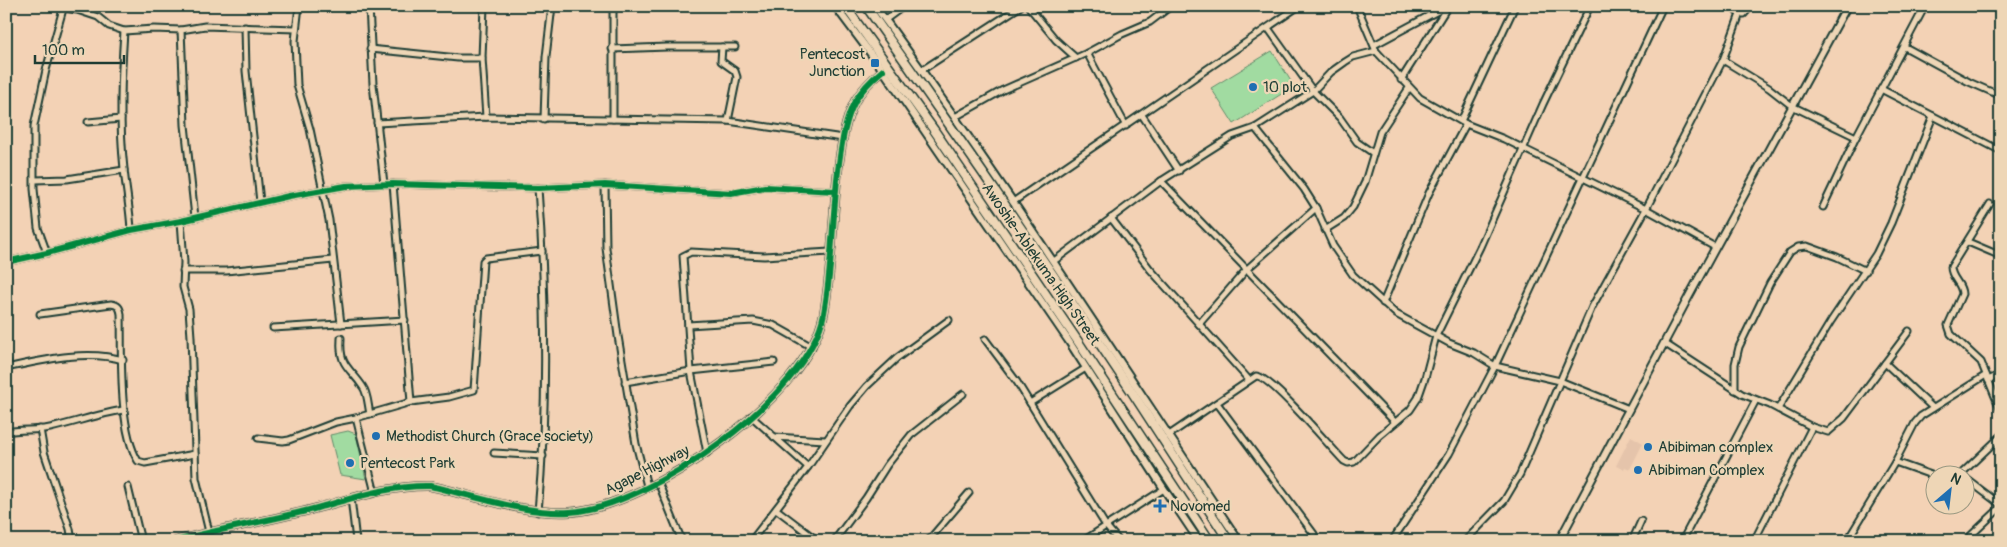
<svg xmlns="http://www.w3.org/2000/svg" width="2007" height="547" font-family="Pangolin,sans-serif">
	<rect width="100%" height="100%" fill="#f3d2b5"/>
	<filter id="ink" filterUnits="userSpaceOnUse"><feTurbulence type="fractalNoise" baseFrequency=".02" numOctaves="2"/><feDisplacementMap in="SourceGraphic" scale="10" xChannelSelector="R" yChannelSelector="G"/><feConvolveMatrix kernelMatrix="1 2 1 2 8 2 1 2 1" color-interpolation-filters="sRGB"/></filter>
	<g filter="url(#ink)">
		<polygon fill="#e5c4ab" points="1631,436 1643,443 1630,469 1625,467 1624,469 1616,466"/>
		<g fill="#a1dba1" stroke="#608c6a">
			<polygon points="1272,51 1294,86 1234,124 1211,88"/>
			<polygon points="348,431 356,434 366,479 340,475 330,435"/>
		</g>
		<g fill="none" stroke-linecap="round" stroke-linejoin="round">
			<defs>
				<g id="minor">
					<polyline points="50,6 77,10 98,17 109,26 124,31 154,29 181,30 205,26 296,29"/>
					<polyline points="299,6 295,41 297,85 310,129 329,220 341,324"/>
					<polyline points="369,6 373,84 384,184"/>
					<polyline points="484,6 482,58 486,117"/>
					<polyline points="613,6 613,119"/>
					<polyline points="1028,6 1056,40 1076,58"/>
					<polyline points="1357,6 1376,51 1420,98 1466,124 1504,139 1646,209 1715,247"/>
					<polyline points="1730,6 1740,14"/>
					<polyline points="6,13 8,6"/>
					<polyline points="885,20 904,6"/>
					<polyline points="245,27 246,71 260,202"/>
					<polyline points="1268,28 1313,91 1340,118 1357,142 1373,153"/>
					<polyline points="181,30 185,125 195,217"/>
					<path d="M124,31C121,77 119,123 124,169C126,190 130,209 131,230"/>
					<polyline points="1374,45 1447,6"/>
					<polyline points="722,47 721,61 735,71 737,77 728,121"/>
					<polyline points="1905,47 1969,82 2001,96"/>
					<polyline points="370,49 458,58 482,58"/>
					<polyline points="612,49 667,47 735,47"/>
					<polyline points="1087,53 1126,126"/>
					<polyline points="1723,60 1769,88 1792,106 1856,137"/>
					<polyline points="922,70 1021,6"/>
					<polyline points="1401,80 1448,6"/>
					<polyline points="1881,89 2001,151"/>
					<polyline points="1142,115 1179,171"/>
					<polyline points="955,117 1003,90 1087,53 1122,34 1150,22 1171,6"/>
					<polyline points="544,119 546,57 552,6"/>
					<polyline points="1461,121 1515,6"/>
					<polyline points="88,122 121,119"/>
					<polyline points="377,123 486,117 728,121 843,138"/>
					<polyline points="1255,128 1304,189 1316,208 1333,246 1353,275 1396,314 1449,343 1474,353 1495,366 1560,381 1629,409"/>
					<polyline points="35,180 67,179 124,170"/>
					<polyline points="1161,181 1395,422"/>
					<polyline points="393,184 411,402"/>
					<polyline points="605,185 606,248 618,336 636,444 647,486"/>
					<path d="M538,188C546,296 548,404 538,512"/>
					<polyline points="1013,202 1299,6"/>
					<path d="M1990,204L1951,267C1951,279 1962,283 1962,294L1948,325L1951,334L1981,362L2001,411"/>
					<polyline points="1823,207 1856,137 1925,6"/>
					<polyline points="1111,218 1150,269 1249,380"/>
					<polyline points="181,221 184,262 183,287 189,309 191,337 196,478 209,532"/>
					<polyline points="1325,230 1344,218 1353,207 1365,182 1380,132 1409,88"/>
					<polyline points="1968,242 2001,256"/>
					<polyline points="47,253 38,228 34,189 34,126 46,70 63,9"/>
					<polyline points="1054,261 1161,181 1232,136 1255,128 1313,91 1331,72 1345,62 1353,57 1376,51"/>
					<polyline points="6,262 47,253 131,230 181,221 289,196 346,186 393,184 538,188 605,185 731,193 765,187 835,191"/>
					<polyline points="183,271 226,271 333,260"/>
					<polyline points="1383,303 1429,193 1466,124"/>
					<path d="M40,314L111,304C118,305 120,307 121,314C122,354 118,428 138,461L145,463L195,454"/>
					<polyline points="1199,324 1247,269 1316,208"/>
					<polyline points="688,325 753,321 773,325 812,347"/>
					<polyline points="273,328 405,320"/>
					<path d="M341,338C339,367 349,366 363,387C368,394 368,406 370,414"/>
					<polyline points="985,339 1017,382 1106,526 1083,541"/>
					<polyline points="1664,343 1742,394 1770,405 1812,427 1828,432 1844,418 1909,331"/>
					<polyline points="6,357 9,367"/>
					<polyline points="1885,363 1933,408"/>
					<path d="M6,368C43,360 87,349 123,360"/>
					<polyline points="1988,380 2001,374"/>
					<polyline points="625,382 691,371 774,362"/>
					<polyline points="1735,390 1735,364 1739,347 1770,283 1790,252 1798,247 1807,246 1837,257 1866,271"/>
					<polyline points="1030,403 1086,368"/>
					<polyline points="1217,403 1314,534 1315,541"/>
					<polyline points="1778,409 1831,321 1876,254 1891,223 1933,116"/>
					<polyline points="751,416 808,467"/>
					<polyline points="356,418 375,493"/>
					<polyline points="40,429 44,452 70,529 72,541"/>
					<path d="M6,432C21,429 36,431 50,428C74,423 98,414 123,410"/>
					<path d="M1169,435L1256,376C1270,375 1330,447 1344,461L1348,463L1354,462L1379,436L1410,410L1418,398L1425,378L1436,336L1480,247L1543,104L1590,6"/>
					<polyline points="774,437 825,440"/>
					<polyline points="258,438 283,441 289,440 336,422 356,418 411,402 449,397 474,390 483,261 486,258 542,251"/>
					<polyline points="494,453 543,456"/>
					<polyline points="707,453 691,371 683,256 691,252 764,256 830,252"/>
					<polyline points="1895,462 1934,476"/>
					<polyline points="1961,474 2001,436"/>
					<polyline points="1964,477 2001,505"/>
					<polyline points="658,482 682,541"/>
					<polyline points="128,487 141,541"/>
					<polyline points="351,498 356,541"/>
					<polyline points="776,509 818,541"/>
					<polyline points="751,541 808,467 850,406 867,386 897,358 949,320"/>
					<polyline points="834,541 866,498 887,465 911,435 963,394"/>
					<polyline points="928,541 969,493"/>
					<polyline points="1119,541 1106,526 1164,489"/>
					<polyline points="1392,541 1449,454 1495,366 1663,6"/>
					<polyline points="1465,541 1504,501 1520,474 1592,307 1646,209 1723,60 1740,14 1744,14 1751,6"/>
					<polyline points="1632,541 1641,521"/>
					<polyline points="1682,541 1756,400"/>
					<polyline points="1754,541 1812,427"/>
					<polyline points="1847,541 1895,462 1915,423 1921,416 1986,375"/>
					<polyline points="1965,541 2001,507"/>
				</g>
				<g id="tertiary">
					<polyline points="835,6 883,70 1068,340 1164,489 1199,541"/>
					<path d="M875,6C1003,180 1119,362 1239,541"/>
					<polyline points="2000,6 2001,7"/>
					<path d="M176,541C222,528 270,521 317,508C354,498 391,485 430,486C473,495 526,515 570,512C650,507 809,396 824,313C833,264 832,213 839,163C842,142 845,120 855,101C862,89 872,79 883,70"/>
					<polyline points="1559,541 1688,298 1847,6"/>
				</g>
				<g id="primary">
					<polyline points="845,6 934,130 1077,340 1210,541"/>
					<path d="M866,6C957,135 1047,264 1134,395C1166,444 1197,492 1229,541"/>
				</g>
			</defs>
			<use href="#minor" stroke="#1f3d34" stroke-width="9"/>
			<use href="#tertiary" stroke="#1f3d34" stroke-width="10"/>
			<use href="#primary" stroke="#1f3d34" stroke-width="11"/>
			<use href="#minor" stroke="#eed6b6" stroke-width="5"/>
			<use href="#tertiary" stroke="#eed6b6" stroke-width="6"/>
			<use href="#primary" stroke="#eed6b6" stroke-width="8"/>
			<defs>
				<g id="cycleway">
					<polyline points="6,262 47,253 131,230 181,221 289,196 346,186 393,184 538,188 605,185 731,193 765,187 835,191"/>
					<path d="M176,541C222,528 270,521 317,508C354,498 391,485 430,486C473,495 526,515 570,512C650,507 809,396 824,313C833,264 832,213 839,163C842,142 845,120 855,101C862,89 872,79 883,70"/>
				</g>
			</defs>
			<use href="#cycleway" stroke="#eed6b6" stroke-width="9"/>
			<use href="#cycleway" stroke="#00873e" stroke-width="6"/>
		</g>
	</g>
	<g fill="#1f6fb2" stroke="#eed6b6" stroke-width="2">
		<rect x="870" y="58" width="10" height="10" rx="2.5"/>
		<circle cx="1253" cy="87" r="5"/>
		<circle cx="376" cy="436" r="5"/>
		<circle cx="1648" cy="447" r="5"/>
		<circle cx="350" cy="463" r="5"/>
		<circle cx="1638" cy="470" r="5"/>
		<path d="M1157.5 498.5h5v5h5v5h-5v5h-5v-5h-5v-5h5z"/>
	</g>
	<g text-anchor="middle" stroke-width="4.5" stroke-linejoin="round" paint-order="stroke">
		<g font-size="15" fill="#1f3d34" stroke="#eed6b6" text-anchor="start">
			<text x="865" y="59" text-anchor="end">Pentecost<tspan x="865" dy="17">Junction</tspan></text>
			<text x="1263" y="92">10 plot</text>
			<text x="386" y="441">Methodist Church (Grace society)</text>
			<text x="1658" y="452">Abibiman complex</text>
			<text x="360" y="468">Pentecost Park</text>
			<text x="1648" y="475">Abibiman Complex</text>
			<text x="1170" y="511">Novomed</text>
		</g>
		<g font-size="15" fill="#1f3d34" stroke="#eed6b6">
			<text transform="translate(1041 264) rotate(55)" y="5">Awoshie-Ablekuma High Street</text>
			<text transform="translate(647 470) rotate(-27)" y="5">Agape Highway</text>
		</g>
	</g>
	<rect width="2007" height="547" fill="none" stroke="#eed6b6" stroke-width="25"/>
	<rect x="12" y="12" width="1982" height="522" fill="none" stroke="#1f3d34" stroke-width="2" filter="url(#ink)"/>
	<g transform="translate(1950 490) rotate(28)"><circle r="24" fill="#eed6b6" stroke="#9b9982"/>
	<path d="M0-4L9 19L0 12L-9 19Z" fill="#1f6fb2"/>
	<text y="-8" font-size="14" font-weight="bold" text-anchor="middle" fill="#1f3d34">N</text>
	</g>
	<path d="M35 55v8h89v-8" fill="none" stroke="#1f3d34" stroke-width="2.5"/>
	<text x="42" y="55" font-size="15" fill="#1f3d34" stroke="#eed6b6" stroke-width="4" paint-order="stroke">100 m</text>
</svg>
